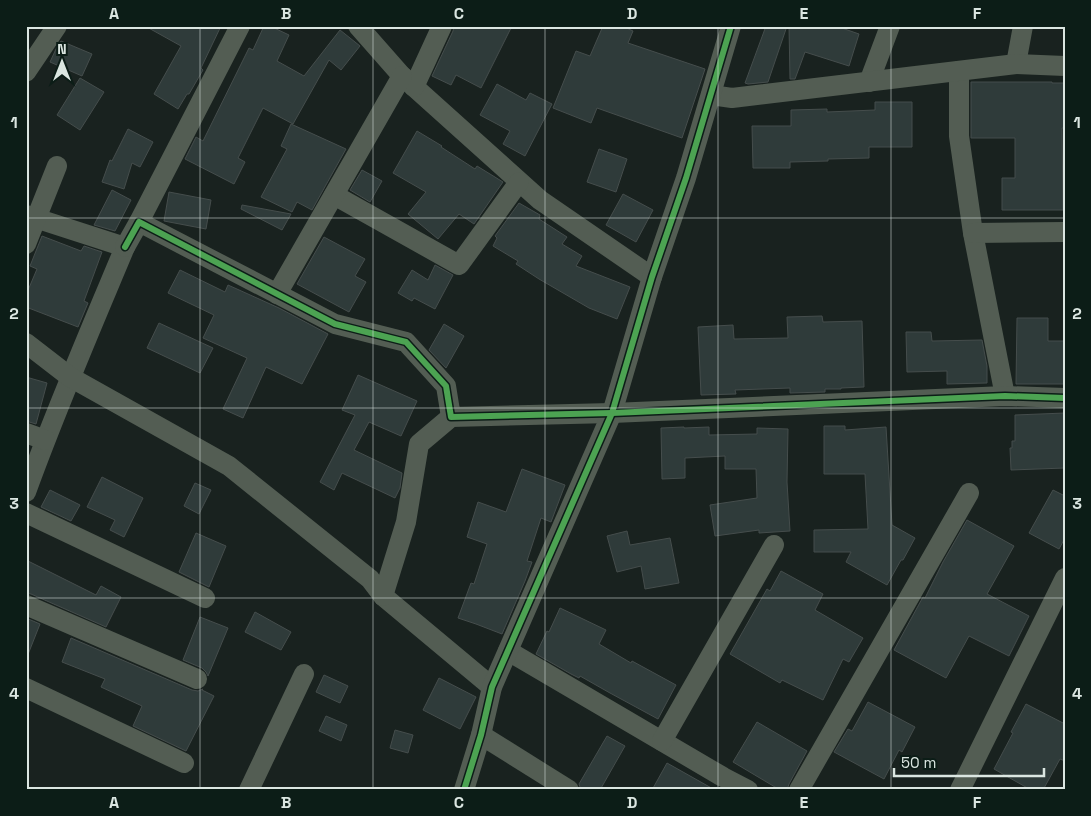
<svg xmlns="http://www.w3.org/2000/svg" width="1091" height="816" font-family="'Space Grotesk',sans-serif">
	<rect width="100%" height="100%" fill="#19221f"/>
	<g fill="#2f3b3a" stroke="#454d4c">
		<polygon points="145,26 221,26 201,68 203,70 189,94 187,94 178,109 154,94 181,46"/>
		<polygon points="264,26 270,26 289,35 277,61 304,76 340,30 360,46 341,70 329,60 293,124 263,108 238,158 245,162 234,184 185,159 196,137 203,141 249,48 253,50"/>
		<polygon points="454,26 512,26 481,88 456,75 451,85 432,76 453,31"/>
		<polygon points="603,26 622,26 633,31 628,43 705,69 682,138 597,108 591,123 553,108 576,51 590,56"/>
		<polygon points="766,26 787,26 768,82 748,84 745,83"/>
		<polygon points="789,26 836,26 859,34 849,66 805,52 795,79 790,79"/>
		<polygon points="61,41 92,54 82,76 50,62 56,49"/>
		<polygon points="80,78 104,92 80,130 57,115"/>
		<polygon points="971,82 1052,82 1052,83 1065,83 1065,128 1062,128 1063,210 1002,210 1002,178 1015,178 1015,138 971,138"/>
		<polygon points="497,84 526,100 530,93 552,104 525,156 503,144 510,131 480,115"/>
		<polygon points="875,102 912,102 912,147 869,147 869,158 828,159 828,161 790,162 790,168 753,168 752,126 791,126 791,110 827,109 827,112 875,110"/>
		<polygon points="291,124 346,149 312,210 297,202 292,212 261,197 287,149 281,146"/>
		<polygon points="128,129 153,142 140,167 132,163 124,189 102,182 110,160 112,161"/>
		<polygon points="417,131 442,146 441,147 475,169 477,166 503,182 474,224 459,214 438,239 408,214 426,192 393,173"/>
		<polygon points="599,149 627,159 616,192 587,182"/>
		<polygon points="362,170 382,181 370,202 350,190"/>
		<polygon points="112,190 131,200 115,231 94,225"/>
		<polygon points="169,192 211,200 206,229 164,221"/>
		<polygon points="623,194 653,210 636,242 606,225"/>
		<polygon points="519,203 540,215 539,219 567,237 562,244 582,256 576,266 630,287 617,319 589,308 539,279 516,264 518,261 493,246 497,238 495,236"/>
		<polygon points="242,205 291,214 282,230 241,209"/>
		<polygon points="42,236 81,251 84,246 102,252 84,301 88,303 78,327 26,307 26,295 37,269 30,266"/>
		<polygon points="324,237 365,259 355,276 366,282 349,312 297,284"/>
		<polygon points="435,265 453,275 435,309 414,298 412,301 398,293 412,270 428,280"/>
		<polygon points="180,270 225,292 228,285 279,308 328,334 302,384 266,367 243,418 223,409 247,358 203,338 214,315 168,293"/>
		<polygon points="822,316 823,322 862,321 864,387 841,388 841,389 825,389 825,392 790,393 790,388 735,390 736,394 701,395 698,327 733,325 734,339 788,338 787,317"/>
		<polygon points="1017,318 1048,318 1048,341 1065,341 1065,384 1016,384"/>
		<polygon points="159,323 213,348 200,373 147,348"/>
		<polygon points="444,324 464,336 446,368 429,350"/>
		<polygon points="906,332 931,332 932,341 982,340 987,366 987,383 947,384 947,371 907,372"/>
		<polygon points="358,375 417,401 401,436 369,422 354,450 402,473 400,488 395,498 342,473 334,490 320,482 355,415 342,410"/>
		<polygon points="26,377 47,383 36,424 26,421"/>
		<polygon points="1065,413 1065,468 1011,470 1010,448 1012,448 1012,441 1015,441 1015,415"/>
		<polygon points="824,426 845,426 845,430 886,427 892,525 915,538 903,560 901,560 887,585 846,562 851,552 814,552 814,530 868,529 865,474 824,474"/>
		<polygon points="684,427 684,428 709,427 709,435 757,434 757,428 788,429 787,482 790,531 759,533 759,530 715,536 710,505 757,498 756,469 725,469 725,456 685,458 685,478 662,479 661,428"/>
		<polygon points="522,469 565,485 551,522 541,518 527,561 532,562 525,581 502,634 476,624 458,618 471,583 474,584 487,544 467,537 478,502 506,512"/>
		<polygon points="102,477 143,498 124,537 110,530 115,520 87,507"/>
		<polygon points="195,483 211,490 199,514 184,506"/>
		<polygon points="50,490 80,505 71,521 41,507"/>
		<polygon points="1053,490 1065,496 1065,538 1059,549 1029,533"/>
		<polygon points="967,520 1014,546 987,594 1029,616 1009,656 969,636 946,678 894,650 923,597 925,598 943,562"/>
		<polygon points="627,531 630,545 670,538 679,583 645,589 641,566 617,572 607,536"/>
		<polygon points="196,533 226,546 209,587 179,572"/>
		<polygon points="26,560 96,595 101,586 121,597 106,627 31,594 26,593"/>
		<polygon points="781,571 823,594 815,610 863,638 849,662 843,659 823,700 782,680 780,683 730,654 767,589 770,591"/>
		<polygon points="560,608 606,630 599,644 631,663 632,661 676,685 658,719 610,693 580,676 579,678 571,674 536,654 547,631 549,632"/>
		<polygon points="255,612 291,632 281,650 245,632"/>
		<polygon points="200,617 228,628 208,676 206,672 202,668 183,660"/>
		<polygon points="26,618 40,624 27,657 26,657"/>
		<polygon points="71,638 192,690 198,691 203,689 202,690 214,696 186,751 133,726 142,706 101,687 105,679 62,662"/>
		<polygon points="324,675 348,686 340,703 316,692"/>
		<polygon points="439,678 476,697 460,729 423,710"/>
		<polygon points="868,702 915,727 902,752 899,750 884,779 834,752 848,729 852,731"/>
		<polygon points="1026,704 1065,724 1065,761 1060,759 1043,790 1031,790 994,769 1013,733 1011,732"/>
		<polygon points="326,716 347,725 341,741 319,731"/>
		<polygon points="757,722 807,751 789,784 787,790 780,790 733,762"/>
		<polygon points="395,730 413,735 408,753 390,748"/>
		<polygon points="607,736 625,746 600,790 581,790 579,784"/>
		<polygon points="667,763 715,790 652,790"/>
	</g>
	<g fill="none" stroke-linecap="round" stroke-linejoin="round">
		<g stroke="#535d53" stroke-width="20">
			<polyline points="358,26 402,76 540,200 652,277"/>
			<polyline points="1016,64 1023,26"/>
			<polyline points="959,71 959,136 973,233 1005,396"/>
			<polyline points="26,72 57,26"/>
			<polyline points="869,82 890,26"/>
			<polyline points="414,87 442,26"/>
			<polyline points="711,95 732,98 1016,64 1065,66"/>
			<polyline points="334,195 459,265 519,182"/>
			<path d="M26,215L125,247C91,328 56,409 26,492"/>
			<polyline points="139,222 240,26"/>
			<polyline points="973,233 1065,232"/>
			<polyline points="26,244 57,166"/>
			<polyline points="125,247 139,222 335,324 406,342 446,386 451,417 612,413 1005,396 1065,398"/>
			<polyline points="277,294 402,76"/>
			<polyline points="26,343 70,377 229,466 370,579 383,596 492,687"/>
			<polyline points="26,433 45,440"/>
			<polyline points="26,513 205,598"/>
			<polyline points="383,596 406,522 419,444 451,417"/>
			<polyline points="26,605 197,679"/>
			<polyline points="508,651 723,777 748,790"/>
			<polyline points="26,688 184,763"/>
			<polyline points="481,735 569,790"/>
			<polyline points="662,741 774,545"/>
			<polyline points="249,790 304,674"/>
			<polyline points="464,790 481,735 492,687 612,413 652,277 686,178 731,26"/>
			<polyline points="799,790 969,493"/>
			<polyline points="960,790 1065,578"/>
		</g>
		<defs>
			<g id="cycleway">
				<polyline points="125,247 139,222 335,324 406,342 446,386 451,417 612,413 1005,396 1065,398"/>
				<polyline points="464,790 481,735 492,687 612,413 652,277 686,178 731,26"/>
			</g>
		</defs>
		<use href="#cycleway" stroke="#0c1d17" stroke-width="9"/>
		<use href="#cycleway" stroke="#4ca352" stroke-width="6"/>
	</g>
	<path fill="none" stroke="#dbe6e1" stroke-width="1" stroke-opacity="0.55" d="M200,26V790M373,26V790M545,26V790M718,26V790M891,26V790M26,218H1065M26,408H1065M26,598H1065"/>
	<rect width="1091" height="816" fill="none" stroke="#0c1d17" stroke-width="55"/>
	<g transform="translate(62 62)" stroke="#0c1d17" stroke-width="4" paint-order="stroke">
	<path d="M0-4L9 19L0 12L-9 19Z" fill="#dbe6e1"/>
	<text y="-8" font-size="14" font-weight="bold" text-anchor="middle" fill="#dbe6e1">N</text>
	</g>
	<path d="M894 768v8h150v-8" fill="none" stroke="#dbe6e1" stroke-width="2.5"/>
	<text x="901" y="768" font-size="15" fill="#dbe6e1" stroke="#0c1d17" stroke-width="4" paint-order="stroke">50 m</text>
	<rect x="28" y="28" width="1036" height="760" fill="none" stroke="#dbe6e1" stroke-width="2"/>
	<g font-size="16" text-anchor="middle" font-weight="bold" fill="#dbe6e1">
		<text x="114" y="19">A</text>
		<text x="286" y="19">B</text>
		<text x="459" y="19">C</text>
		<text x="632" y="19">D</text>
		<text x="804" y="19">E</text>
		<text x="977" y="19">F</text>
		<text x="14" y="128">1</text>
		<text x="1077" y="128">1</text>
		<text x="14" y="319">2</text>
		<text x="1077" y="319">2</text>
		<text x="14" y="509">3</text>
		<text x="1077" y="509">3</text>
		<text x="14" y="699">4</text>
		<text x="1077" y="699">4</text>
		<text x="114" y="808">A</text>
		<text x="286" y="808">B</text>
		<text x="459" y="808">C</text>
		<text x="632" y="808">D</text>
		<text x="804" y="808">E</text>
		<text x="977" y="808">F</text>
	</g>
</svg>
